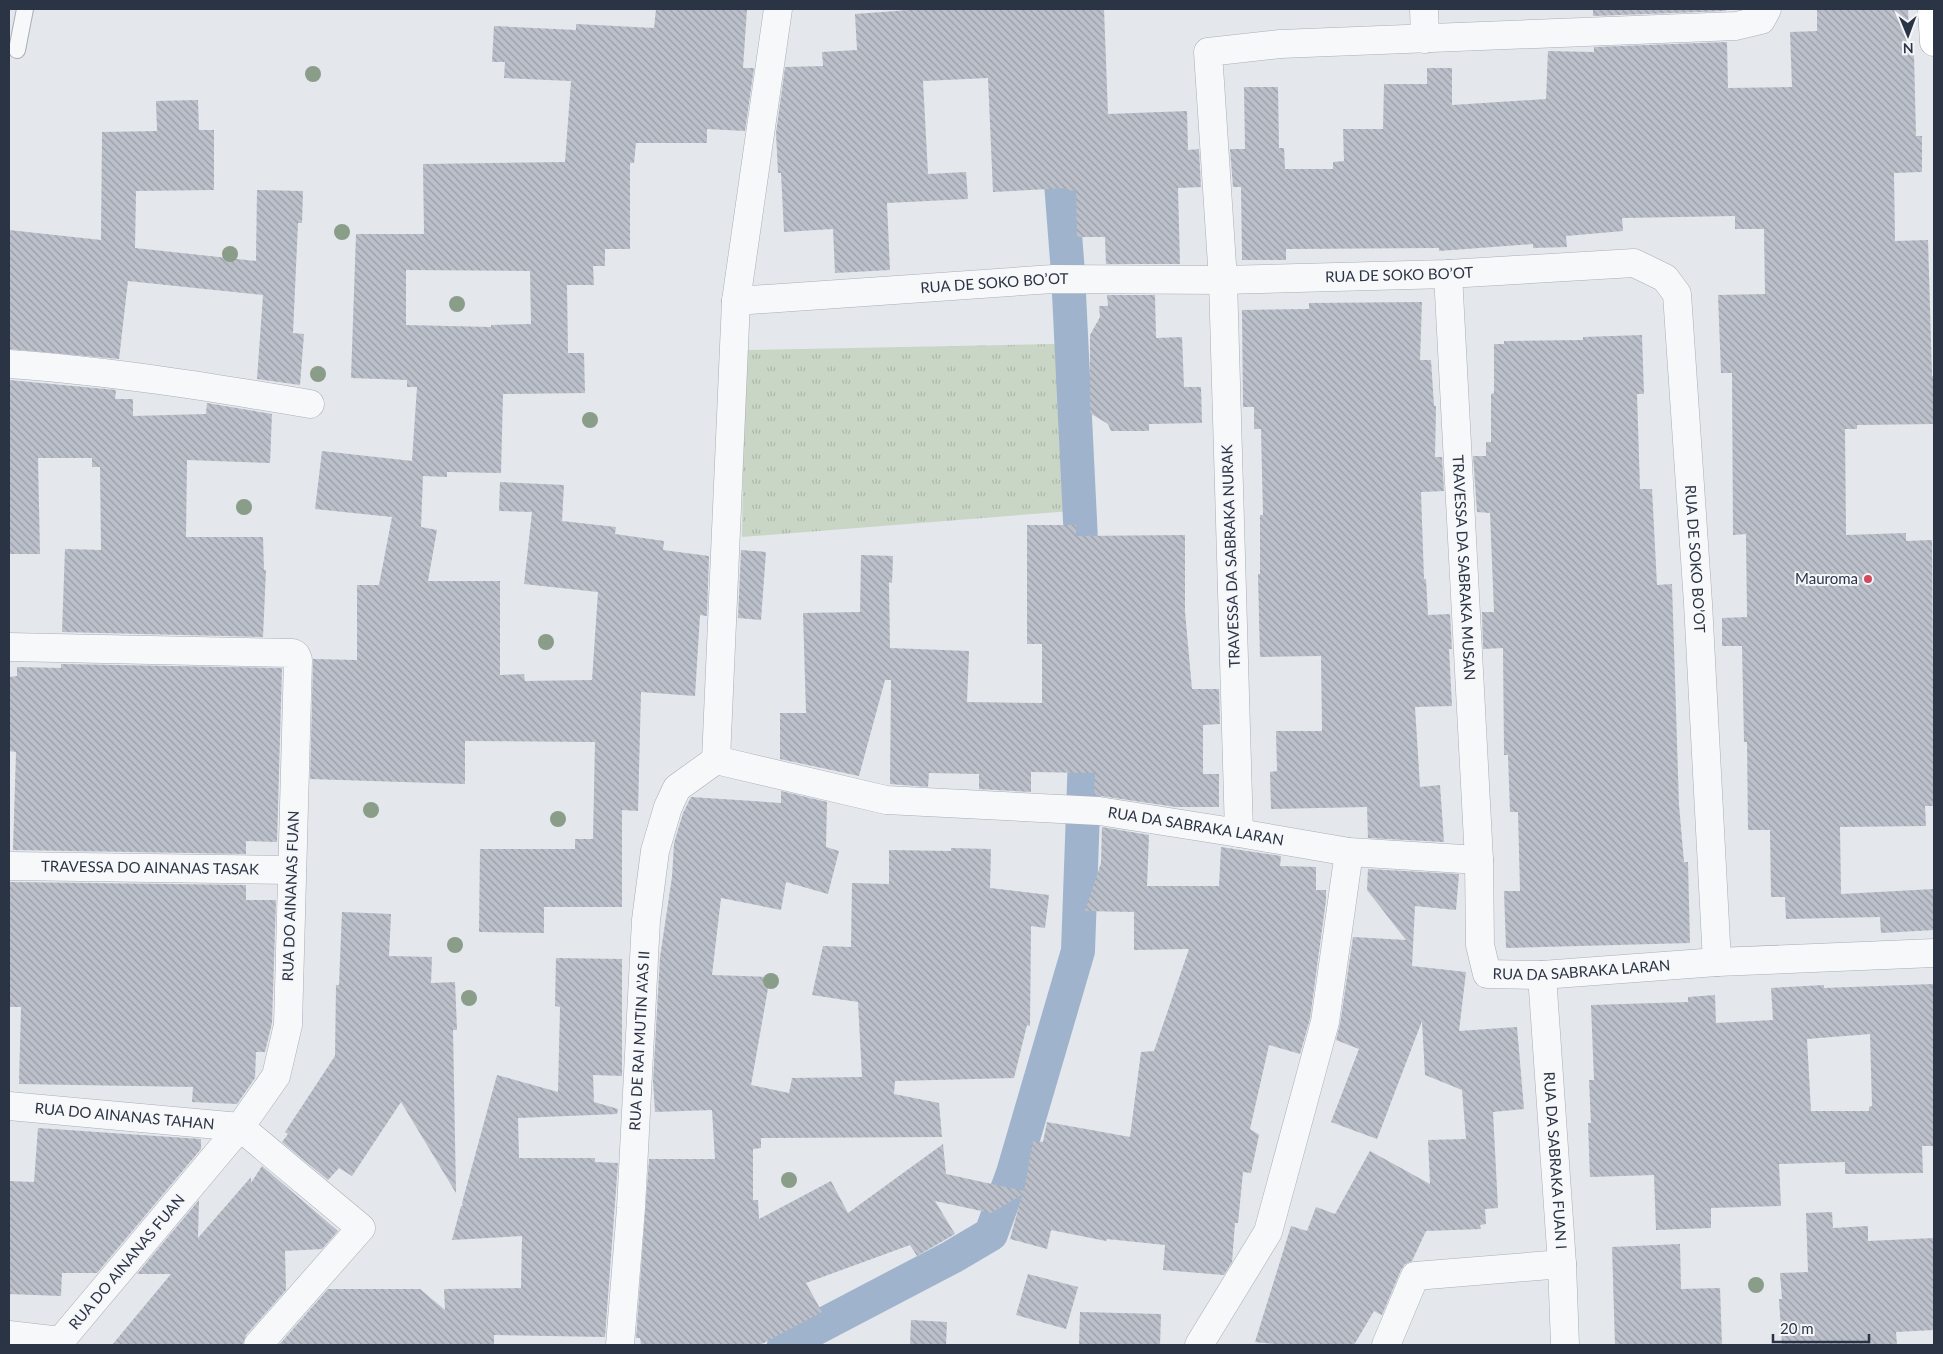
<svg xmlns="http://www.w3.org/2000/svg" width="1943" height="1354" font-family="Lato,sans-serif">
	<defs>
		<pattern id="grass-tufts" width="24" height="20" patternUnits="userSpaceOnUse" patternTransform="scale(1.25)"><rect width="24" height="20" fill="#c9d6c5"/><path d="M3 7l-1-3M5 7V3M7 7l1-3M15 17l-1-3M17 17v-4M19 17l1-3" fill="none" stroke="#adb8ab"/></pattern>
		<pattern id="building-back-hatch" width="6" height="6" patternUnits="userSpaceOnUse" patternTransform="scale(1.25)"><rect width="6" height="6" fill="#bbc0ca"/><path d="M-1 5l2 2M0 0l6 6M5-1l2 2" fill="none" stroke="#989da6"/></pattern>
	</defs>
	<rect width="100%" height="100%" fill="#e4e7ec"/>
	<polygon fill="url(#grass-tufts)" points="1055,344 1071,511 742,537 745,350"/>
	<g fill="none" stroke-linecap="round" stroke-linejoin="round">
		<g stroke="#9fb4cc" stroke-width="34">
			<polyline points="1058,144 1068,273 1083,582"/>
			<polyline points="784,1345 952,1257 991,1234 1013,1173 1078,951 1086,728"/>
		</g>
	</g>
	<g fill="url(#building-back-hatch)" fill-rule="evenodd">
		<path d="M656,9H747L743,68H754L745,131L707,129V143H636L634,163H630V249H605V266H593L594,285H567L568,353H584L585,393L503,394L501,473L447,472V477L423,476L421,527L437,530L428,581H500V675L524,674L525,681L592,680L598,592L524,584L532,512L499,511L500,482L564,485L562,521L616,527L615,534L664,541L663,550L709,556L707,616L700,615L695,696L641,692L638,811L622,810V907H544V933L479,932L480,849H575V839H593L595,742L465,741V784L310,779L313,659L357,660V585H379L392,517L315,509L322,451L412,461L417,387H407V380L351,378L356,234H424L423,164L565,162L571,81L504,78L505,62H492L494,26L576,30V24L654,28ZM406,270L530,271L531,324L491,325V327L406,325Z"/>
		<polygon points="922,9 1104,9 1108,114 1187,111 1188,150 1199,149 1201,187 1178,188 1180,264 1106,264 1105,237 1077,237 1076,190 1067,191 1067,188 993,192 988,78 923,81 928,174 966,172 968,199 887,203 890,270 835,273 833,229 784,232 781,173 778,173 776,133 785,67 823,66 822,52 857,50 855,14"/>
		<polygon points="1593,9 1726,9 1726,11 1593,16"/>
		<polygon points="1817,9 1908,9 1910,54 1914,54 1916,136 1922,136 1922,172 1894,173 1895,241 1928,240 1932,376 1934,376 1934,424 1857,425 1857,429 1845,429 1846,535 1906,533 1906,541 1932,540 1934,806 1925,806 1926,826 1840,827 1841,894 1934,889 1934,930 1881,933 1880,917 1786,919 1785,897 1771,897 1770,830 1748,830 1747,742 1744,742 1742,646 1722,646 1722,618 1747,617 1746,534 1733,535 1732,373 1721,373 1718,295 1765,294 1764,229 1735,229 1735,216 1622,218 1623,231 1566,236 1567,247 1533,248 1533,244 1439,251 1439,248 1286,249 1286,260 1242,260 1241,187 1233,187 1230,149 1245,149 1244,87 1278,87 1279,148 1284,148 1285,169 1333,169 1333,162 1344,161 1343,129 1383,129 1384,84 1427,84 1427,68 1452,68 1452,105 1546,99 1548,51 1594,52 1594,47 1727,42 1728,88 1792,87 1790,32 1817,31"/>
		<polygon points="198,100 199,130 214,130 214,190 136,191 135,248 256,261 257,190 303,191 302,223 298,223 293,333 304,334 300,385 257,379 263,295 128,281 119,359 9,349 9,230 101,240 102,132 157,131 156,101"/>
		<polygon points="1107,295 1155,295 1156,338 1182,337 1184,387 1201,387 1202,423 1149,424 1149,431 1111,431 1108,424 1090,413 1090,335 1100,317 1099,306 1108,306"/>
		<polygon points="1422,302 1420,360 1431,360 1434,406 1436,406 1435,457 1442,457 1444,491 1421,492 1424,579 1426,579 1428,615 1450,614 1452,649 1449,649 1452,706 1415,707 1420,787 1440,785 1444,842 1368,838 1367,807 1271,809 1270,772 1277,771 1276,731 1322,731 1321,656 1260,657 1258,574 1260,574 1260,515 1263,515 1261,429 1254,429 1254,407 1243,407 1242,310 1309,309 1309,303"/>
		<polygon points="1642,335 1644,394 1637,394 1640,489 1652,489 1657,585 1672,584 1679,805 1684,862 1688,862 1690,943 1506,948 1504,891 1520,891 1518,812 1510,812 1508,755 1504,755 1503,648 1483,649 1482,612 1494,612 1490,513 1477,512 1473,456 1486,456 1486,442 1491,442 1491,394 1494,393 1494,344 1504,344 1504,341 1583,340 1583,337"/>
		<polygon points="9,380 116,390 115,399 133,399 133,416 206,414 207,403 272,414 270,463 187,460 186,537 263,537 264,570 266,570 263,637 62,632 65,549 101,550 100,467 92,467 92,458 38,458 40,554 9,554"/>
		<polygon points="1027,525 1076,525 1076,536 1185,535 1185,612 1192,689 1219,689 1220,724 1203,725 1203,774 1219,774 1219,807 1176,807 1094,795 1095,773 1031,772 1031,792 979,789 979,774 929,773 928,787 890,784 891,680 885,680 859,776 780,759 780,713 806,713 803,613 860,612 861,555 893,556 892,583 889,582 890,648 969,651 967,702 1042,703 1042,644 1027,644"/>
		<polygon points="741,550 766,552 761,620 738,618"/>
		<polygon points="61,664 282,668 277,842 246,841 246,854 13,850 16,752 9,751 9,677 17,676 17,667 61,668"/>
		<polygon points="781,791 827,802 826,847 839,851 828,894 786,882 781,910 721,898 712,975 770,977 751,1085 789,1093 792,1078 862,1077 858,1002 812,995 823,946 851,947 852,883 889,884 889,850 951,851 951,848 991,849 990,888 1049,895 1045,928 1031,926 1030,1026 1027,1025 1014,1078 895,1081 894,1094 939,1103 942,1137 761,1138 761,1148 753,1149 753,1200 758,1200 759,1219 831,1181 848,1213 943,1144 946,1174 1024,1191 1033,1141 1043,1142 1047,1122 1130,1137 1141,1052 1154,1051 1189,949 1134,950 1134,912 1085,911 1101,863 1102,827 1149,835 1147,886 1219,886 1221,847 1281,856 1280,866 1316,867 1316,890 1326,890 1326,900 1310,1019 1300,1054 1269,1045 1250,1129 1259,1135 1251,1173 1243,1172 1238,1223 1235,1223 1232,1262 1224,1275 1163,1270 1165,1245 1107,1239 1106,1241 1051,1230 1047,1249 1010,1239 1022,1195 991,1213 935,1201 955,1234 917,1256 910,1245 806,1283 822,1312 760,1345 641,1345 640,1338 636,1338 649,1159 715,1159 712,1110 655,1112 653,1081 660,957 672,877 674,843 683,813 691,797 781,803"/>
		<polygon points="1368,869 1459,874 1456,910 1415,906 1412,966 1466,972 1459,1031 1517,1027 1524,1109 1493,1112 1498,1208 1485,1209 1486,1224 1480,1225 1481,1229 1426,1231 1412,1261 1405,1264 1401,1270 1382,1315 1374,1311 1354,1345 1286,1345 1255,1342 1291,1226 1307,1231 1316,1207 1335,1214 1370,1151 1430,1184 1428,1140 1466,1139 1462,1090 1425,1075 1422,1021 1377,1139 1331,1122 1359,1049 1336,1040 1340,1024 1353,937 1406,940 1367,890"/>
		<polygon points="9,882 246,885 246,900 276,900 272,1023 265,1052 256,1052 255,1078 237,1104 192,1102 193,1087 19,1084 21,1007 9,1007"/>
		<polygon points="342,912 391,914 389,956 432,957 431,983 455,982 457,1030 453,1030 456,1193 401,1102 352,1176 339,1168 328,1180 282,1142 288,1134 285,1132 335,1056 336,985 339,985"/>
		<polygon points="556,958 622,959 622,1076 593,1075 594,1102 618,1109 617,1114 518,1118 519,1158 595,1158 595,1162 618,1163 605,1337 494,1335 494,1345 279,1345 328,1289 420,1289 445,1310 444,1289 521,1288 522,1236 452,1240 461,1206 463,1206 462,1203 497,1075 558,1092 560,1007 555,1006"/>
		<path d="M1934,984V1146H1922L1923,1173L1845,1174V1162L1779,1164L1781,1206L1711,1208V1228L1656,1230L1654,1175L1590,1177L1588,1123H1591L1589,1080H1594L1591,1005L1688,1002V997L1715,995L1716,1023L1773,1020L1771,988L1824,985V988ZM1870,1034L1872,1106L1869,1107V1111H1811L1807,1039Z"/>
		<polygon points="38,1128 201,1139 201,1149 97,1273 62,1273 61,1296 9,1294 9,1181 34,1182"/>
		<polygon points="262,1166 338,1231 322,1249 285,1251 286,1290 246,1335 243,1345 112,1345 171,1274 137,1274 199,1200 198,1238 251,1177 251,1183"/>
		<polygon points="1832,1212 1833,1228 1868,1226 1868,1241 1934,1238 1934,1330 1896,1332 1897,1345 1782,1345 1779,1299 1782,1299 1780,1273 1808,1272 1806,1213"/>
		<polygon points="1680,1244 1681,1289 1720,1288 1722,1345 1615,1345 1612,1247"/>
		<polygon points="1028,1274 1078,1287 1066,1329 1016,1315"/>
		<polygon points="1080,1312 1161,1314 1160,1345 1079,1345"/>
		<polygon points="911,1320 947,1322 946,1345 910,1345"/>
	</g>
	<g fill="none" stroke-linecap="round" stroke-linejoin="round">
		<defs>
			<polyline id="service" points="17,50 25,9"/>
			<g id="minor">
				<path id="s1" d="M778,9L736,301L1053,279L1223,280L1448,274L1634,263L1665,278L1677,294L1698,603L1717,962"/>
				<polyline points="1424,9 1425,39"/>
				<path id="s2" d="M1448,274L1479,860"/>
				<path d="M9,364C110,371 210,387 310,404"/>
				<polyline points="9,647 293,653 296,655 298,660 288,1025 276,1076 240,1127 57,1345"/>
				<path id="s3" d="M716,760L886,800L1099,811L1239,833L1349,852L1479,860L1480,945L1487,974L1542,975L1717,962L1934,953"/>
				<polyline points="716,760 736,301"/>
				<polyline points="1239,833 1223,280 1208,52 1280,44 1736,26 1761,20 1767,9"/>
				<path id="s4" d="M9,866L292,870"/>
				<path id="s5" d="M1542,975L1562,1264L1565,1345"/>
				<path id="s6" d="M9,1106L240,1127L361,1228L258,1345"/>
				<polyline points="9,1335 61,1341"/>
				<path id="s7" d="M620,1345L631,1208L646,920L655,851L668,807L677,788L716,760"/>
				<polyline points="1199,1345 1268,1232 1325,1022 1349,852"/>
				<polyline points="1386,1345 1415,1276 1562,1264"/>
			</g>
			<polyline id="primary" points="1932,9 1934,42"/>
		</defs>
		<use href="#service" stroke="#a9aeb7" stroke-width="18"/>
		<use href="#minor" stroke="#a9aeb7" stroke-width="29"/>
		<use href="#primary" stroke="#a3abb8" stroke-width="29"/>
		<use href="#service" stroke="#f7f8fa" stroke-width="16"/>
		<use href="#minor" stroke="#f7f8fa" stroke-width="28"/>
		<use href="#primary" stroke="#fff" stroke-width="28"/>
	</g>
	<g fill="#899d89">
		<circle cx="313" cy="74" r="8"/>
		<circle cx="342" cy="232" r="8"/>
		<circle cx="230" cy="254" r="8"/>
		<circle cx="457" cy="304" r="8"/>
		<circle cx="318" cy="374" r="8"/>
		<circle cx="590" cy="420" r="8"/>
		<circle cx="244" cy="507" r="8"/>
		<circle cx="546" cy="642" r="8"/>
		<circle cx="371" cy="810" r="8"/>
		<circle cx="558" cy="819" r="8"/>
		<circle cx="455" cy="945" r="8"/>
		<circle cx="771" cy="981" r="8"/>
		<circle cx="469" cy="998" r="8"/>
		<circle cx="789" cy="1180" r="8"/>
		<circle cx="1756" cy="1285" r="8"/>
	</g>
	<circle fill="#d1495b" stroke="#f4f6f9" stroke-width="2" cx="1868" cy="579" r="5"/>
	<g text-anchor="middle" stroke-width="4" stroke-linejoin="round" paint-order="stroke">
		<g font-size="15" fill="#2b3445" stroke="#f4f6f9">
			<text dy="5" stroke="none"><textPath href="#s1" startOffset="959">RUA DE SOKO BO’OT</textPath></text>
			<text dy="5" stroke="none"><textPath href="#s1" startOffset="554">RUA DE SOKO BO’OT</textPath></text>
			<text transform="translate(1231 556) rotate(-92)" y="5">TRAVESSA DA SABRAKA NURAK</text>
			<text dy="5" stroke="none"><textPath href="#s1" startOffset="1514">RUA DE SOKO BO’OT</textPath></text>
			<text dy="5" stroke="none"><textPath href="#s2" startOffset="294">TRAVESSA DA SABRAKA MUSAN</textPath></text>
			<text dy="5" stroke="none"><textPath href="#s3" startOffset="486">RUA DA SABRAKA LARAN</textPath></text>
			<text dy="5" stroke="none"><textPath href="#s4" startOffset="141">TRAVESSA DO AINANAS TASAK</textPath></text>
			<text transform="translate(291 896) rotate(-88)" y="5">RUA DO AINANAS FUAN</text>
			<text dy="5" stroke="none"><textPath href="#s3" startOffset="981">RUA DA SABRAKA LARAN</textPath></text>
			<text dy="5" stroke="none"><textPath href="#s7" startOffset="305">RUA DE RAI MUTIN A’AS II</textPath></text>
			<text dy="5" stroke="none"><textPath href="#s6" startOffset="116">RUA DO AINANAS TAHAN</textPath></text>
			<text dy="5" stroke="none"><textPath href="#s5" startOffset="186">RUA DA SABRAKA FUAN I</textPath></text>
			<text transform="translate(127 1262) rotate(-50)" y="5">RUA DO AINANAS FUAN</text>
		</g>
		<g font-size="15" fill="#2b3445" stroke="#f4f6f9" text-anchor="end">
			<text x="1858" y="584">Mauroma</text>
		</g>
	</g>
	<rect width="1943" height="1354" fill="none" stroke="#2b3445" stroke-width="20"/>
	<g transform="translate(1908 35) rotate(179)" stroke="#f4f6f9" stroke-width="4" paint-order="stroke">
	<path d="M0-4L9 19L0 12L-9 19Z" fill="#2b3445"/>
	<text y="-8" font-size="14" font-weight="bold" text-anchor="middle" fill="#2b3445">N</text>
	</g>
	<path d="M1773 1334v8h96v-8" fill="none" stroke="#2b3445" stroke-width="2.5"/>
	<text x="1780" y="1334" font-size="15" fill="#2b3445" stroke="#f4f6f9" stroke-width="4" paint-order="stroke">20 m</text>
</svg>
